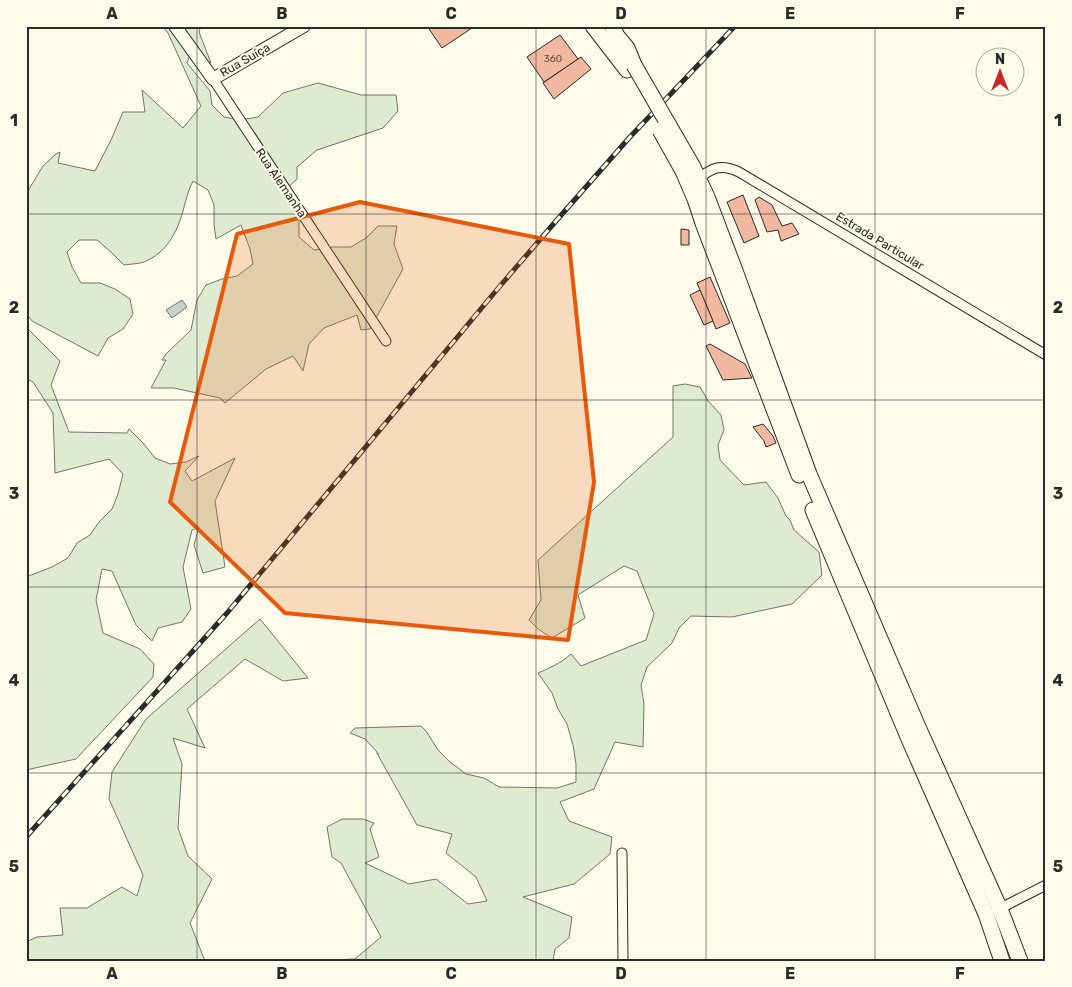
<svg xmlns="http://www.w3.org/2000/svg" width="1072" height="987" font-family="Rubik,sans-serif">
	<rect width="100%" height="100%" fill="#fdfbea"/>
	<g fill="#deebd1" stroke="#74746e">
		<path d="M162,26H201L199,32L211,63L190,55L187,63L210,91L212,105L224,117L240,120L258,117L283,93L318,83L361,95H396L398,111L383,128L317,150L297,167V179L284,191L296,204L299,219V237L314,250L332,247H351L366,238L378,226H397L394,244L403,269L370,329L361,330L357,315L324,328L309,344L303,371L293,356L266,369L225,403L220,398L174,388H151L166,360H162L166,354L191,330L197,300L206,285L222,279L237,276L253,264L250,249L241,225L216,239L214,224V205L208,190L193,181C188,190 186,200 183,211C177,233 166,253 144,262C138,264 130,264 124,265L112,253L97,240H79L67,252L72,267L81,283H100L115,289L130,299L133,314L123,329L108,338L98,356L32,321L26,313V194L43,166L56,154L60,152L58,163L95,171L111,140L123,112H145L142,90L183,128L201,106L168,33Z"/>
		<polygon points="26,327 60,361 51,385 69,432 127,433 129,429 143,443 155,458 170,464 186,462 199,456 185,471 192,481 235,458 215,501 225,567 203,573 194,545 199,527 192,530 183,567 191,609 182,622 158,628 152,641 136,625 112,571 102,569 96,600 103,633 140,649 154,664 153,677 76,759 26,770 26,577 52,567 68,558 77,543 90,535 99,522 112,509 118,494 123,474 109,459 55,473 53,413 33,382 26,378"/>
		<path d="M685,384L700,387L709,402L721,415L724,430L718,445L720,460L744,485L766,482L778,498L786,516L790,520L794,530L819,552L822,575L792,604L732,617L691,616L679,628L672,643L647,667L641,685L644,704L643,747L615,742L594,789L560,802L569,821L612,837L610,854L574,884L523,897L572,917L569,938L555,949L553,961H313L355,959L381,937L341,863L332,857L327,827L342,819H363L374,823L370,829L379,857L365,863L409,884L436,879L468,904L487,901L476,877L446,853L452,834L417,825L378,755V753L377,754V752L365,739L350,733L355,728L421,726L426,731L438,750L450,762L466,774L484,778L499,787L557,788L576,782V764L573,745L567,724L558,709L552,693L538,673C550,668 561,663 571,654L581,666L646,640L654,614L637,571L624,566L578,595L585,618L552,638L538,629L529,620L541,600L538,560L673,437V386Z"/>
		<polygon points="260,619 308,678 283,681 245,659 187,709 205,748 173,738 182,764 178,828 188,856 212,879 190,923 205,961 26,961 26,942 37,937 63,935 60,908 87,908 122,887 137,896 143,875 109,799 112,772 146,719"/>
	</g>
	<polygon fill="#c7d0d0" stroke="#74746e" points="182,300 187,307 172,318 166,310"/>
	<g fill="#f2b8a0" stroke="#2b2b2b">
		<polygon points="427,26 475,26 442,48"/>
		<polygon points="560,35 578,59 544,82 527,57"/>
		<polygon points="581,57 591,69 554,99 543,83"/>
		<polygon points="743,195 759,236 744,243 727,202"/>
		<polygon points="759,197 772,205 782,226 792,223 799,234 781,241 778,230 767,232 755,200"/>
		<polygon points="681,229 689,230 689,245 681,245"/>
		<polygon points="710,277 730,323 716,329 697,283"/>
		<polygon points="700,290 713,321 704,325 690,295"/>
		<polygon points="710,344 745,364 752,378 723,380 706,346"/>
		<polygon points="763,424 773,436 776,443 766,447 764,441 753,427"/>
	</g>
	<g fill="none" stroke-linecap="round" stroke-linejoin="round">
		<defs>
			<g id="street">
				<polyline points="213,79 386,341"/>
				<path d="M696,180C712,168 720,163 739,172L1046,355"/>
				<polyline points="622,853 623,961"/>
				<polyline points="997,910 1046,885"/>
			</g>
			<polyline id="secondary" points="175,26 213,79 304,26"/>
			<g id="primary">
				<polyline points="593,26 627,70"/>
				<polyline points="612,26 617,36 627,48 634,65"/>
				<polyline points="693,167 707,197 734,268 809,474 918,727 1000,909 1020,961"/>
				<polyline points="683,171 695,199 703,223 799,475"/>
				<polyline points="813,510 909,739 986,914 1002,961"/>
			</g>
		</defs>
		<use href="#street" stroke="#2b2b2b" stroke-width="11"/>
		<use href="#secondary" stroke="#2b2b2b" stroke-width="14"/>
		<use href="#primary" stroke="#2b2b2b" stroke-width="17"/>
		<use href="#street" stroke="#fdfbea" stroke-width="9"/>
		<use href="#secondary" stroke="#fdfbea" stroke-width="12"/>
		<use href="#primary" stroke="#fdfbea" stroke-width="15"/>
		<defs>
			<polyline id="rail" points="26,837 227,613 500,286 556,221 629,138 735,26"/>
		</defs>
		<use href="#rail" stroke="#2b2b2b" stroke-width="5"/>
		<use href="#rail" stroke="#fdfbea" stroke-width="3" stroke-dasharray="9" stroke-linecap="butt"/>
		<defs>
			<g id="primary-bridge">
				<polyline points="634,65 693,167"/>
				<polyline points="660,130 683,171"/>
			</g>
		</defs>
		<use href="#primary-bridge" stroke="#2b2b2b" stroke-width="17" stroke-linecap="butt"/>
		<use href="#primary-bridge" stroke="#fdfbea" stroke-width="15"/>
	</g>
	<path fill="#e8590c" fill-opacity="0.2" stroke="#e8590c" stroke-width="4" stroke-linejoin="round" d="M360,202L569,244L594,482L568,640L285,613L170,502L237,234Z"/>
	<path fill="none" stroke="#2b2b2b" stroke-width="1" stroke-opacity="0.55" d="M197,26V961M366,26V961M536,26V961M706,26V961M875,26V961M26,214H1046M26,400H1046M26,587H1046M26,773H1046"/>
	<g text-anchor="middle" stroke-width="4" stroke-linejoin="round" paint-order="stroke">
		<g font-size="10" fill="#5d4e48">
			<text x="553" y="62">360</text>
		</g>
		<g font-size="12" fill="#2b2b2b" stroke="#fdfbea">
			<text transform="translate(245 60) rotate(-30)" y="4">Rua Suíça</text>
			<text transform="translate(281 183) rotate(56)" y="4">Rua Alemanha</text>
			<text transform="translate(880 241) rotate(31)" y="4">Estrada Particular</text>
		</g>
	</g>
	<rect width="1072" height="987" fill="none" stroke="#fdfbea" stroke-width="55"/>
	<g transform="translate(1000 72)"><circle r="24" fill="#fdfbea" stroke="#a9a89e"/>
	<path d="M0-4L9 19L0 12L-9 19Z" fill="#c62828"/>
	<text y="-8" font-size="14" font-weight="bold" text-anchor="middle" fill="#2b2b2b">N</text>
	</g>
	<rect x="28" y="28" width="1016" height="932" fill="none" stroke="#2b2b2b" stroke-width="2"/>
	<g font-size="16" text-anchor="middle" font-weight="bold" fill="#2b2b2b">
		<text x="112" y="19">A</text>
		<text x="282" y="19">B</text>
		<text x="451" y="19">C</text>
		<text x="621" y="19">D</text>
		<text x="790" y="19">E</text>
		<text x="960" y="19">F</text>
		<text x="14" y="126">1</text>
		<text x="1058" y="126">1</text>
		<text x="14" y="313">2</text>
		<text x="1058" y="313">2</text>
		<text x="14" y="499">3</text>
		<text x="1058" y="499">3</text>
		<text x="14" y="686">4</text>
		<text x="1058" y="686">4</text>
		<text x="14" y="872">5</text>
		<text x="1058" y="872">5</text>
		<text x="112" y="979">A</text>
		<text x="282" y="979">B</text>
		<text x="451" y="979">C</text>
		<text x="621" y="979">D</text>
		<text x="790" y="979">E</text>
		<text x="960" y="979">F</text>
	</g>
</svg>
